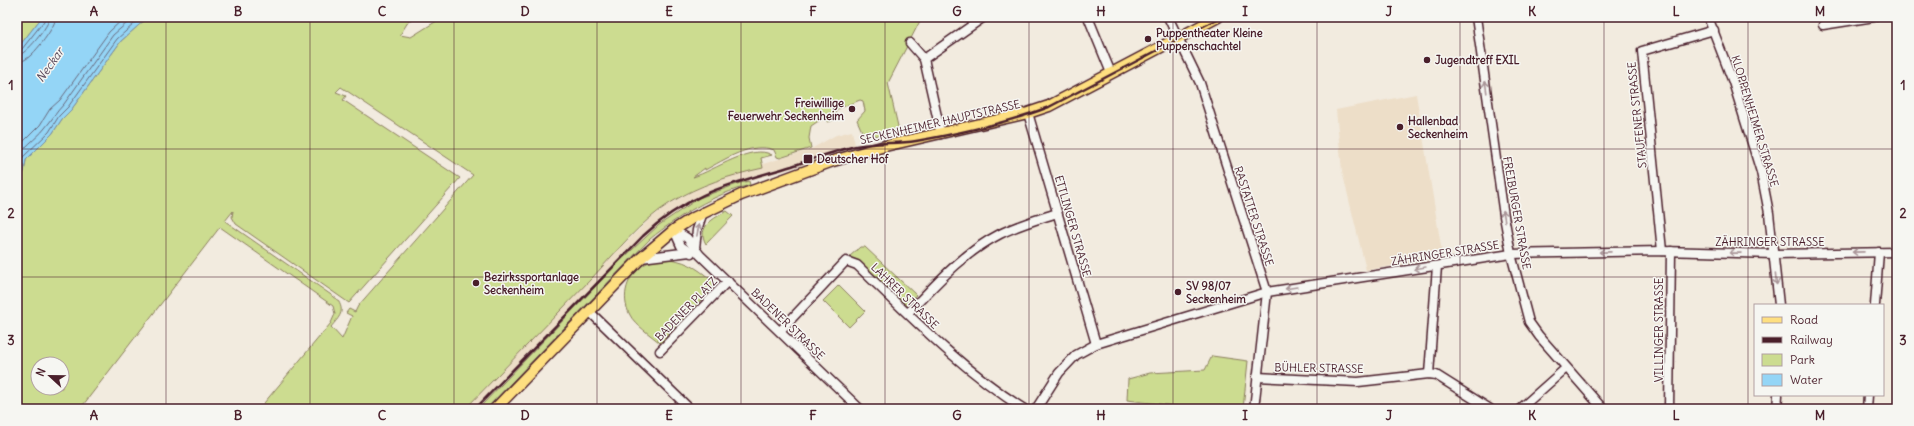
<svg xmlns="http://www.w3.org/2000/svg" width="1914" height="426" font-family="Delius,sans-serif">
	<rect width="100%" height="100%" fill="#f2ebdf"/>
	<filter id="ink" filterUnits="userSpaceOnUse"><feTurbulence type="fractalNoise" baseFrequency=".025" numOctaves="2"/><feDisplacementMap in="SourceGraphic" scale="8" xChannelSelector="R" yChannelSelector="G"/><feConvolveMatrix kernelMatrix="1 2 1 2 8 2 1 2 1" color-interpolation-filters="sRGB"/></filter>
	<g filter="url(#ink)">
		<g fill="#eddec8">
			<polygon points="1416,94 1443,258 1366,270 1342,171 1336,110"/>
			<polygon points="852,131 856,149 745,182 678,211 659,225 620,261 477,409 465,409 622,246 651,218 669,204 697,189 734,174 763,168 763,164 811,149 836,135"/>
		</g>
		<g fill="#ccdc90" stroke="#8b7e5e" fill-rule="evenodd">
			<polygon points="22,17 42,17 17,49 17,23"/>
			<path d="M148,17H414L408,22L400,35L411,37L443,17H922L888,83L900,135H893L892,131L889,132V135L864,136L857,120L865,111L863,101L860,100L835,110L837,119L828,122L823,118L811,126L809,138L811,148L780,158L777,157L774,150C752,141 724,160 705,170V168L693,177C714,171 752,143 772,155L761,158L763,168C731,175 699,185 670,203C640,222 616,252 592,278C550,322 507,365 465,409H259L331,323L335,314L333,306L220,227L80,409H17V181L24,172L26,160L52,134L62,119L71,110L121,41ZM341,87L473,175L358,306L355,312L349,309L346,313L352,316L342,339L331,327C339,317 346,312 337,299L225,221L233,211L232,217L236,224L349,303L460,178L343,100L346,96L336,92ZM38,364H62V388H38Z"/>
			<path d="M749,181L750,185C712,195 680,215 650,239L486,409H478L620,261L659,225L699,198L740,183Z"/>
			<path d="M727,211L733,216L706,244C696,227 714,218 727,211Z"/>
			<polygon points="860,247 865,247 916,295 905,307 856,260 849,257"/>
			<path d="M670,259C690,262 701,271 716,284L660,343C652,336 634,324 630,315C620,297 627,274 645,264C652,260 662,260 670,259Z"/>
			<polygon points="839,285 865,311 849,327 823,301"/>
			<polygon points="1212,356 1248,361 1243,409 1200,409 1127,400 1128,379 1150,373 1205,370"/>
		</g>
		<polygon fill="#94d5f6" stroke="#768ca5" points="42,17 148,17 121,41 71,110 62,119 52,134 26,160 24,172 17,181 17,49"/>
		<g fill="none" stroke-linecap="round" stroke-linejoin="round">
			<g stroke="#68687c" stroke-width="1">
				<polyline points="17,51 22,49 44,21 45,17"/>
				<path d="M17,56C26,55 49,26 50,17"/>
				<path d="M17,62C20,62 23,61 26,59C35,54 56,26 56,17"/>
				<polyline points="17,148 40,125 50,109 60,100 109,32 125,17"/>
				<path d="M17,161C20,148 37,139 45,128C52,120 56,112 64,104L113,35L134,17"/>
				<polyline points="17,174 20,170 23,157 49,132 59,116 68,107 117,39 142,17"/>
			</g>
			<defs>
				<g id="minor">
					<polyline points="1088,17 1111,73"/>
					<polyline points="1168,17 1200,83 1267,292 1254,409"/>
					<polyline points="1476,17 1504,216 1511,254 1529,322 1539,336 1603,409"/>
					<polyline points="1708,17 1733,82 1761,172 1769,213 1779,305"/>
					<polyline points="1823,25 1874,17"/>
					<polyline points="910,43 924,59"/>
					<polyline points="1028,113 1096,344"/>
					<polyline points="941,134 924,59 984,17"/>
					<polyline points="674,230 687,238 700,255 860,409"/>
					<polyline points="674,230 681,246 691,253"/>
					<polyline points="695,248 697,230 703,212"/>
					<polyline points="1662,251 1642,51 1714,30"/>
					<polyline points="641,258 690,252"/>
					<polyline points="1875,305 1879,252"/>
					<polyline points="589,311 690,409"/>
					<path d="M908,313C936,284 963,253 1000,234C1018,225 1039,219 1057,213"/>
					<path d="M780,331L846,261L857,265C910,316 961,369 1024,409"/>
					<polyline points="660,351 728,281"/>
					<polyline points="1429,374 1437,266"/>
					<polyline points="1257,377 1358,382 1429,374 1436,375 1490,409"/>
					<polyline points="1036,409 1059,373 1076,355 1096,344 1267,292 1511,254 1662,251 1774,254 1897,252"/>
					<polyline points="1520,409 1566,368"/>
					<polyline points="1669,409 1671,251"/>
					<polyline points="1777,409 1778,395"/>
					<polyline points="1867,409 1868,395"/>
				</g>
				<polyline id="major" points="495,409 641,258 674,230 691,219 741,195 833,161 885,146 1028,113 1049,106 1218,17"/>
			</defs>
			<use href="#minor" stroke="#4a1f2b" stroke-width="11"/>
			<use href="#major" stroke="#4a1f2b" stroke-width="13"/>
			<use href="#minor" stroke="#f6f6f2" stroke-width="8"/>
			<use href="#major" stroke="#fedf80" stroke-width="10"/>
			<path stroke="#4a1f2b" stroke-width="2.5" d="M475,409L643,236C691,191 732,184 792,166C813,159 834,151 856,146C876,142 897,144 916,141C961,133 1007,123 1049,107L1221,17"/>
		</g>
		<defs><path id="oneway-shaft" d="M-6 0H5M1.5-3L5.5 0L1.5 3" fill="none" stroke-width="1.6" stroke-linecap="round" stroke-linejoin="round"/></defs>
		<g stroke="#a99598">
			<use href="#oneway-shaft" transform="translate(1486 87) rotate(-98)"/>
			<use href="#oneway-shaft" transform="translate(1504 216) rotate(-99)"/>
			<use href="#oneway-shaft" transform="translate(698 230) rotate(-79)"/>
			<use href="#oneway-shaft" transform="translate(1605 252) rotate(179)"/>
			<use href="#oneway-shaft" transform="translate(1858 252) rotate(179)"/>
			<use href="#oneway-shaft" transform="translate(1735 253) rotate(-179)"/>
			<use href="#oneway-shaft" transform="translate(1420 268) rotate(171)"/>
			<use href="#oneway-shaft" transform="translate(1776 279) rotate(84)"/>
			<use href="#oneway-shaft" transform="translate(1291 288) rotate(171)"/>
		</g>
	</g>
	<path fill="none" stroke="#4a1f2b" stroke-width="1" stroke-opacity="0.55" d="M166,17V409M310,17V409M454,17V409M597,17V409M741,17V409M885,17V409M1029,17V409M1173,17V409M1317,17V409M1460,17V409M1604,17V409M1748,17V409M17,149H1897M17,277H1897"/>
	<g fill="#4a1f2b" stroke="#f6f6f2" stroke-width="1.5">
		<circle cx="1148" cy="39" r="4"/>
		<circle cx="1427" cy="60" r="4"/>
		<circle cx="852" cy="109" r="4"/>
		<circle cx="1400" cy="127" r="4"/>
		<rect x="803" y="154" width="10" height="10" rx="2"/>
		<circle cx="476" cy="283" r="4"/>
		<circle cx="1178" cy="292" r="4"/>
	</g>
	<g text-anchor="middle" stroke-width="3" stroke-linejoin="round" paint-order="stroke">
		<g font-size="11" font-weight="bold" fill="#4a1f2b" stroke="#f6f6f2" text-anchor="start">
			<text x="1156" y="37">Puppentheater Kleine<tspan x="1156" dy="13">Puppenschachtel</tspan></text>
			<text x="1435" y="64">Jugendtreff EXIL</text>
			<text x="844" y="107" text-anchor="end">Freiwillige<tspan x="844" dy="13">Feuerwehr Seckenheim</tspan></text>
			<text x="1408" y="125">Hallenbad<tspan x="1408" dy="13">Seckenheim</tspan></text>
			<text x="817" y="163">Deutscher Hof</text>
			<text x="484" y="281">Bezirkssportanlage<tspan x="484" dy="13">Seckenheim</tspan></text>
			<text x="1186" y="290">SV 98/07<tspan x="1186" dy="13">Seckenheim</tspan></text>
		</g>
		<g font-size="11" fill="#4a1f2b" stroke="#f6f6f2">
			<text transform="translate(1637 115) rotate(-96)" y="4">STAUFENER STRASSE</text>
			<text transform="translate(1755 121) rotate(73)" y="4">KLOPPENHEIMER STRASSE</text>
			<text transform="translate(940 122) rotate(-13)" y="4">SECKENHEIMER HAUPTSTRASSE</text>
			<text transform="translate(1517 213) rotate(80)" y="4">FREIBURGER STRASSE</text>
			<text transform="translate(1254 216) rotate(72)" y="4">RASTATTER STRASSE</text>
			<text transform="translate(1073 226) rotate(74)" y="4">ETTLINGER STRASSE</text>
			<text x="1770" y="246">ZÄHRINGER STRASSE</text>
			<text transform="translate(1445 253) rotate(-9)" y="4">ZÄHRINGER STRASSE</text>
			<text transform="translate(905 296) rotate(44)" y="4">LAHRER STRASSE</text>
			<text transform="translate(686 309) rotate(-46)" y="4">BADENER PLATZ</text>
			<text transform="translate(788 324) rotate(44)" y="4">BADENER STRASSE</text>
			<text transform="translate(1659 330) rotate(-90)" y="4">VILLINGER STRASSE</text>
			<text transform="translate(1319 368) rotate(1)" y="4">BÜHLER STRASSE</text>
		</g>
		<g font-size="12" font-style="italic" fill="#5c4c5e" stroke="#f6f6f2">
			<text transform="translate(50 65) rotate(-55)" y="4">Neckar</text>
		</g>
	</g>
	<rect width="1914" height="426" fill="none" stroke="#f6f6f2" stroke-width="44"/>
	<rect x="1754" y="304" width="130" height="92" fill="#f6f6f2" stroke="#b1a0a2"/>
	<rect x="1762" y="317" width="20" height="6" fill="#fedf80" stroke="#b1a0a2"/>
	<text x="1790" y="324" font-size="12" fill="#4a1f2b">Road</text>
	<rect x="1762" y="337" width="20" height="6" fill="#4a1f2b" stroke="#b1a0a2"/>
	<text x="1790" y="344" font-size="12" fill="#4a1f2b">Railway</text>
	<rect x="1762" y="354" width="20" height="12" fill="#ccdc90" stroke="#b1a0a2"/>
	<text x="1790" y="364" font-size="12" fill="#4a1f2b">Park</text>
	<rect x="1762" y="374" width="20" height="12" fill="#94d5f6" stroke="#b1a0a2"/>
	<text x="1790" y="384" font-size="12" fill="#4a1f2b">Water</text>
	<g transform="translate(50 376) rotate(292)"><circle r="19" fill="#f6f6f2" stroke="#b1a0a2"/>
	<path d="M0-3L7 15L0 10L-7 15Z" fill="#4a1f2b"/>
	<text y="-6" font-size="11" font-weight="bold" text-anchor="middle" fill="#4a1f2b">N</text>
	</g>
	<rect x="22" y="22" width="1870" height="382" fill="none" stroke="#4a1f2b" stroke-width="1.5"/>
	<g font-size="13" text-anchor="middle" font-weight="bold" fill="#4a1f2b">
		<text x="94" y="16">A</text>
		<text x="238" y="16">B</text>
		<text x="382" y="16">C</text>
		<text x="525" y="16">D</text>
		<text x="669" y="16">E</text>
		<text x="813" y="16">F</text>
		<text x="957" y="16">G</text>
		<text x="1101" y="16">H</text>
		<text x="1245" y="16">I</text>
		<text x="1389" y="16">J</text>
		<text x="1532" y="16">K</text>
		<text x="1676" y="16">L</text>
		<text x="1820" y="16">M</text>
		<text x="11" y="90">1</text>
		<text x="1903" y="90">1</text>
		<text x="11" y="218">2</text>
		<text x="1903" y="218">2</text>
		<text x="11" y="345">3</text>
		<text x="1903" y="345">3</text>
		<text x="94" y="420">A</text>
		<text x="238" y="420">B</text>
		<text x="382" y="420">C</text>
		<text x="525" y="420">D</text>
		<text x="669" y="420">E</text>
		<text x="813" y="420">F</text>
		<text x="957" y="420">G</text>
		<text x="1101" y="420">H</text>
		<text x="1245" y="420">I</text>
		<text x="1389" y="420">J</text>
		<text x="1532" y="420">K</text>
		<text x="1676" y="420">L</text>
		<text x="1820" y="420">M</text>
	</g>
</svg>
